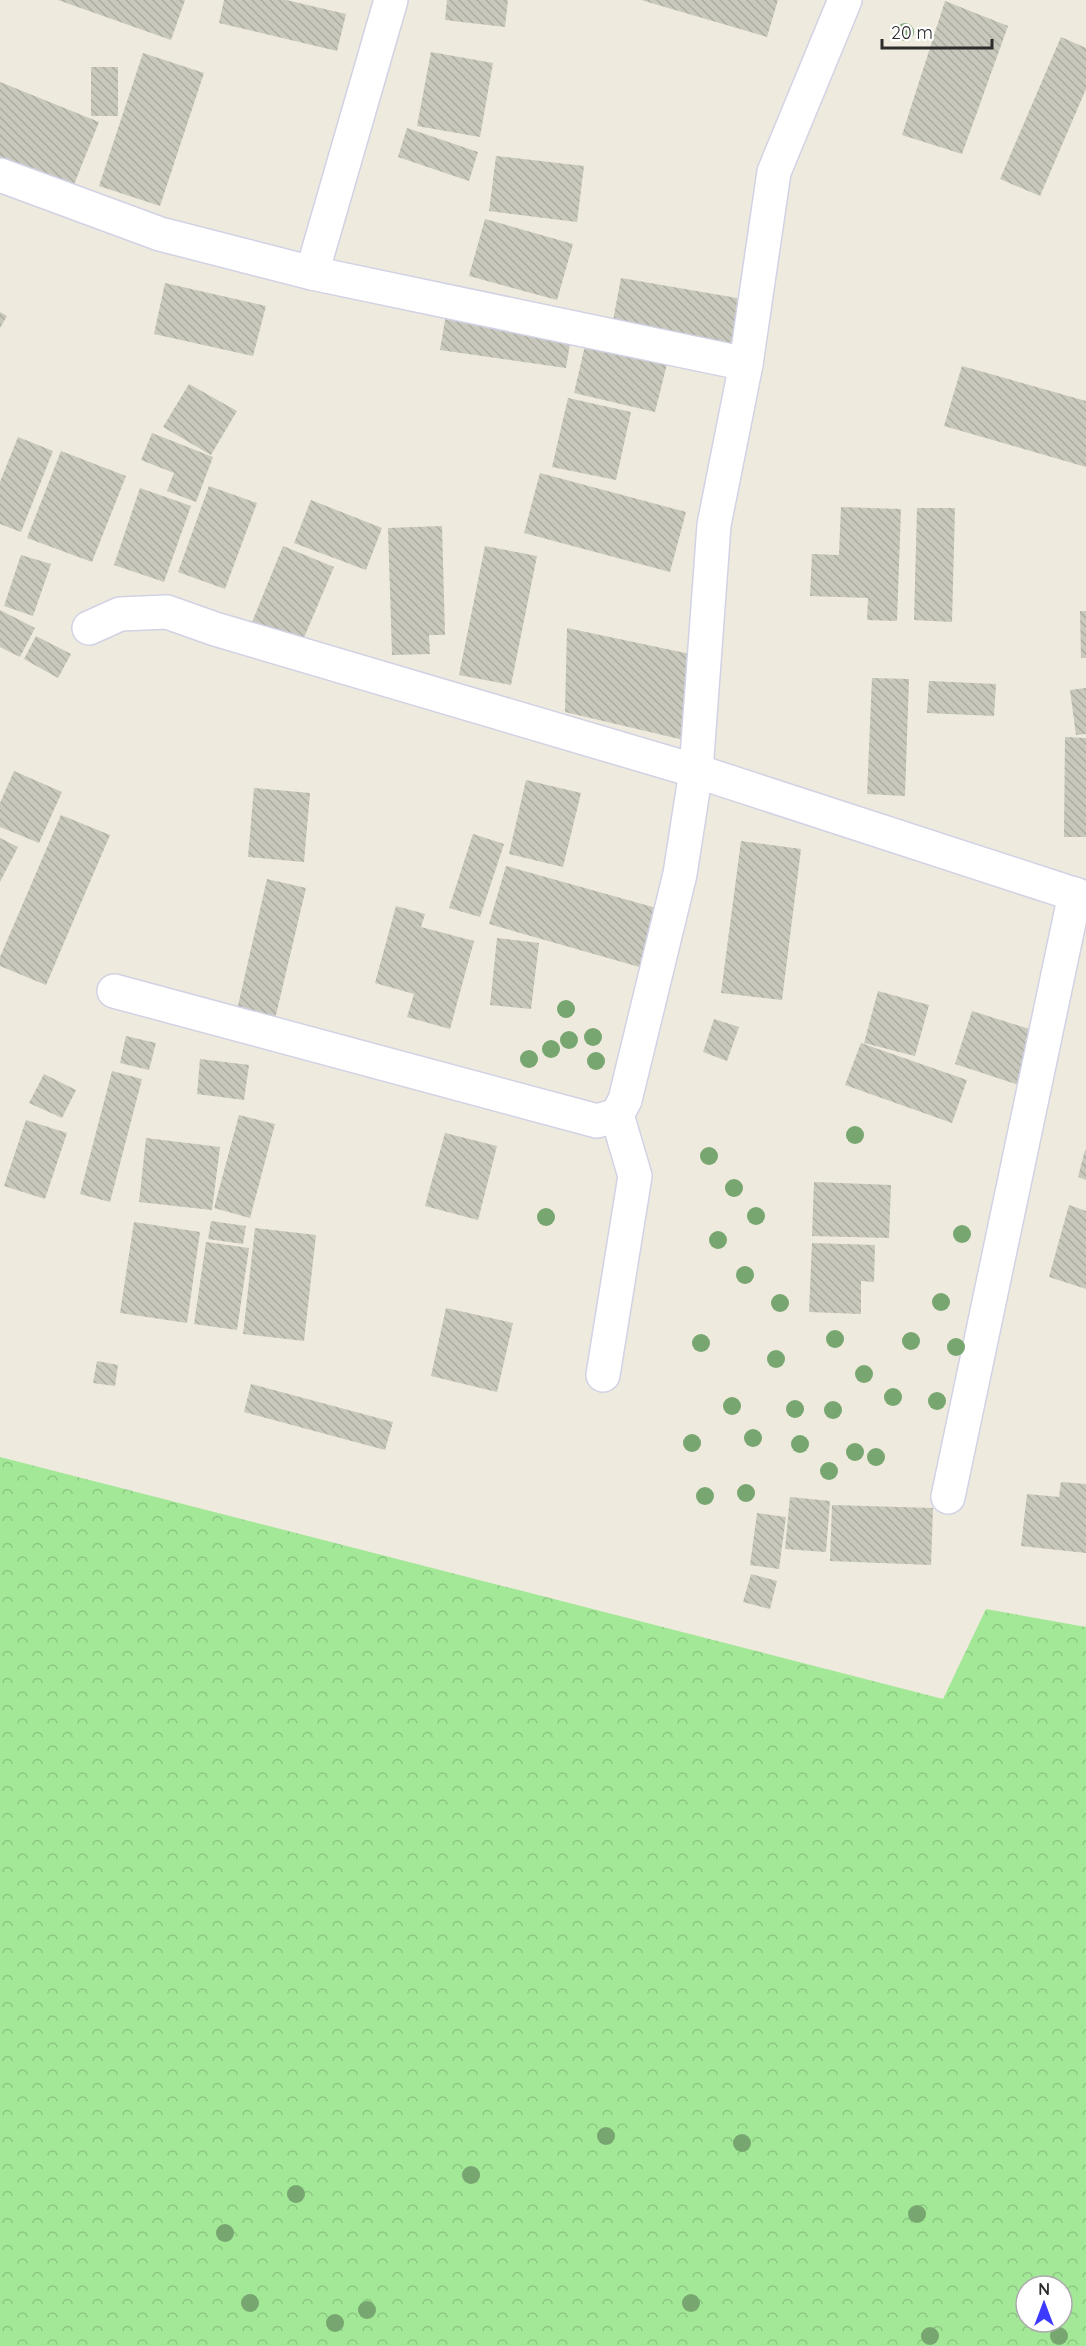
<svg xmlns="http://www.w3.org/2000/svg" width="1086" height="2346" font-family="Quicksand,sans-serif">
	<defs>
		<pattern id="forest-crowns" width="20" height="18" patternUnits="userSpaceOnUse" patternTransform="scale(1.5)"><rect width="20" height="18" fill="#a2e897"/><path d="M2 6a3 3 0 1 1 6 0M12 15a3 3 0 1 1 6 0" fill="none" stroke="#8cc782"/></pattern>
		<pattern id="building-back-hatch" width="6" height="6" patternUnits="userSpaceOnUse" patternTransform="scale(1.5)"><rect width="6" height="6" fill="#c9c8bc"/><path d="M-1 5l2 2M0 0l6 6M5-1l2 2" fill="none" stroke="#adaca2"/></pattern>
	</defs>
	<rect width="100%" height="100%" fill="#eeeadd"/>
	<path fill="url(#forest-crowns)" fill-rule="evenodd" d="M0,1457L943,1699L986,1609L1086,1627V2346H0ZM1026,2286H1062V2322H1026Z"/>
	<g fill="url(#building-back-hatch)">
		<polygon points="58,0 185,0 171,40"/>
		<polygon points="224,0 286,0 346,14 337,51 219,23"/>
		<polygon points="447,0 508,0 505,27 445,20"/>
		<polygon points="641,0 778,0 767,37"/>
		<polygon points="945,1 1008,26 962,154 902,135"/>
		<polygon points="1061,37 1086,48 1086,89 1040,196 1000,179"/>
		<polygon points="431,52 493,63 480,137 417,126"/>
		<polygon points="143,53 204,73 160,206 99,186"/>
		<rect x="91" y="67" width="27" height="49"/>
		<polygon points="0,82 99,122 73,187 0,157"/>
		<polygon points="407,128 478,152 469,181 398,157"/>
		<polygon points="496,156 584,166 577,222 489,211"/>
		<polygon points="485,219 573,244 557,300 469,276"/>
		<polygon points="621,278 737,298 742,358 612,326"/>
		<polygon points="165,283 266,306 253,356 154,334"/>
		<polygon points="0,312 7,316 0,328"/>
		<polygon points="446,314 572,332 566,368 440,350"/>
		<polygon points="587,337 669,356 655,412 574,393"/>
		<polygon points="962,366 1086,401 1086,467 944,426"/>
		<polygon points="189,384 237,411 211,455 163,427"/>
		<polygon points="568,398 631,412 616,480 552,467"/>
		<polygon points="152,433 213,457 196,502 167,491 174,473 141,460"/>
		<polygon points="18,437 53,451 21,532 0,524 0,482"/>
		<polygon points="61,451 126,476 92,562 27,538"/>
		<polygon points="540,473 686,512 670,572 524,533"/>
		<polygon points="209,486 257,503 225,589 178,572"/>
		<polygon points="140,488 191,506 164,582 114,565"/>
		<polygon points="311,500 382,528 366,570 294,543"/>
		<polygon points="841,507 901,509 897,621 867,620 868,598 810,596 812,554 839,555"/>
		<polygon points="917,508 955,508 952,622 914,620"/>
		<polygon points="442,526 445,635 429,635 430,654 392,655 388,528"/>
		<polygon points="283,546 334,567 300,647 250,627"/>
		<polygon points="485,546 537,556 511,685 459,675"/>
		<polygon points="21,555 51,564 33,616 4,606"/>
		<polygon points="0,610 35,628 20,657 0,647"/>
		<polygon points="1080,611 1086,611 1086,658 1081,658"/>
		<polygon points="567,628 695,655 688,741 565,712"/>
		<polygon points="36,636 71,654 58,678 24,659"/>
		<polygon points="872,678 909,679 905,796 867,794"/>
		<polygon points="929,681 996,684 994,716 927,713"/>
		<polygon points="1086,688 1086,734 1076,735 1070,690"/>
		<polygon points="1065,737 1086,738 1086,837 1064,837"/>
		<polygon points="14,771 62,792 39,843 0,827 0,803"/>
		<polygon points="526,780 581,793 563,867 509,854"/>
		<polygon points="254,788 310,793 304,862 248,857"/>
		<polygon points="61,815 110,835 46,985 0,966 0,957"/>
		<polygon points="473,834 504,844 480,917 449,908"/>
		<polygon points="0,838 18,847 0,882"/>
		<polygon points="741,841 801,849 782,1000 721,993"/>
		<polygon points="506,866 667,911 650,970 489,924"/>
		<polygon points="267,879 306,888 275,1019 237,1010"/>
		<polygon points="396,906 425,914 421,927 474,941 450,1029 407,1017 414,994 375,983"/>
		<polygon points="497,938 539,943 531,1009 490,1005"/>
		<polygon points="878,991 929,1005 915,1056 864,1043"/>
		<polygon points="972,1011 1039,1032 1022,1086 955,1064"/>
		<polygon points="714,1019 739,1027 727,1061 703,1052"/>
		<polygon points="126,1036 156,1043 149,1070 120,1063"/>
		<polygon points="861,1043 967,1080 952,1123 845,1085"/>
		<polygon points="200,1059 249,1065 244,1100 197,1094"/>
		<polygon points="112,1071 142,1079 110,1202 80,1194"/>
		<polygon points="44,1074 76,1090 62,1118 29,1103"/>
		<polygon points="239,1115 275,1124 250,1218 214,1208"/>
		<polygon points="26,1120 67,1133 45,1199 4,1186"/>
		<polygon points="445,1133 497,1146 478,1220 425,1206"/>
		<polygon points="146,1138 220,1147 212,1210 139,1202"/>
		<polygon points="1085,1150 1086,1150 1086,1180 1078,1177"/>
		<polygon points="814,1182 891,1185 889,1238 812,1236"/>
		<polygon points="1069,1205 1086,1211 1086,1289 1049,1277"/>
		<polygon points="211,1221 246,1226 243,1244 208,1239"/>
		<polygon points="134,1222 200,1232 187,1323 120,1313"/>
		<polygon points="255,1228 316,1235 304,1341 243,1334"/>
		<polygon points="206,1242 249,1248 237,1330 194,1324"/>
		<polygon points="812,1243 875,1245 874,1282 861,1281 861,1314 809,1312"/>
		<polygon points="446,1308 513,1323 497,1392 431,1376"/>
		<polygon points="97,1361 118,1365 115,1386 93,1383"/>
		<polygon points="251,1384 393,1422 385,1450 244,1412"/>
		<polygon points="1061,1482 1086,1484 1086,1553 1021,1546 1027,1494 1059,1497"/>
		<polygon points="790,1497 830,1501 826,1552 785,1549"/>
		<polygon points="832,1505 933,1508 931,1565 830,1561"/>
		<polygon points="757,1513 786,1517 779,1569 750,1565"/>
		<polygon points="751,1574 777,1581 770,1609 743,1602"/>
	</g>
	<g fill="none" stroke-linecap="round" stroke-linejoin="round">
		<defs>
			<g id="minor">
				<polyline points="0,175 160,234 312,273 746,364"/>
				<polyline points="312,273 391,0"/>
				<polyline points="89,628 120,614 167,612 215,629 696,771 1086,898"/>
				<polyline points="114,991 597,1121 617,1115 625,1100 680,874 696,771 714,525 746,364 774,172 845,0"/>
				<polyline points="603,1375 635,1176 617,1115"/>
				<polyline points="948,1497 1075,894"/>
			</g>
		</defs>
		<use href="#minor" stroke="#d2d2e5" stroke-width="36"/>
		<use href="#minor" stroke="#fff" stroke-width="33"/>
	</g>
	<g fill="#78a670">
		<circle cx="905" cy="32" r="9"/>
		<circle cx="566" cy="1009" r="9"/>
		<circle cx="593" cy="1037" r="9"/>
		<circle cx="569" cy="1040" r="9"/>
		<circle cx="551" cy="1049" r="9"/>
		<circle cx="529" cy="1059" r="9"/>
		<circle cx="596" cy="1061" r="9"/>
		<circle cx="855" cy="1135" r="9"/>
		<circle cx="709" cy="1156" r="9"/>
		<circle cx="734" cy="1188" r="9"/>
		<circle cx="756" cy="1216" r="9"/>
		<circle cx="546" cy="1217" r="9"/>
		<circle cx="962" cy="1234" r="9"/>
		<circle cx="718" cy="1240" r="9"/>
		<circle cx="745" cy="1275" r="9"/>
		<circle cx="941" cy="1302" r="9"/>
		<circle cx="780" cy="1303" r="9"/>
		<circle cx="835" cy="1339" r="9"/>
		<circle cx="911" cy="1341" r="9"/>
		<circle cx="701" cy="1343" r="9"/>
		<circle cx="956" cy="1347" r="9"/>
		<circle cx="776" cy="1359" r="9"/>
		<circle cx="864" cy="1374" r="9"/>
		<circle cx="893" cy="1397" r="9"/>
		<circle cx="937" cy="1401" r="9"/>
		<circle cx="732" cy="1406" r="9"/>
		<circle cx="795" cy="1409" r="9"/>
		<circle cx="833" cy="1410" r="9"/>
		<circle cx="753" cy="1438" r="9"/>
		<circle cx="692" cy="1443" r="9"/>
		<circle cx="800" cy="1444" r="9"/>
		<circle cx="855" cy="1452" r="9"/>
		<circle cx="876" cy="1457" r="9"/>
		<circle cx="829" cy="1471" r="9"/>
		<circle cx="746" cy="1493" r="9"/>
		<circle cx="705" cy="1496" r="9"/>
		<circle cx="606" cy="2136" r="9"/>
		<circle cx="742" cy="2143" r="9"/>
		<circle cx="471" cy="2175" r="9"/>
		<circle cx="296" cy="2194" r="9"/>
		<circle cx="917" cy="2214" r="9"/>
		<circle cx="225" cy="2233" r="9"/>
		<circle cx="250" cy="2303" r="9"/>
		<circle cx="691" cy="2303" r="9"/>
		<circle cx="367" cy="2310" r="9"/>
		<circle cx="335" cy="2323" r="9"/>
		<circle cx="930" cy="2336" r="9"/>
		<circle cx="1059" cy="2336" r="9"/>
	</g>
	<g transform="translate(1044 2304)"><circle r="28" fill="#ffffff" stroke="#ababab" stroke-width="1.5"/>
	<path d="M0-4.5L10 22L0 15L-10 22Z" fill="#3c3aff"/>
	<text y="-9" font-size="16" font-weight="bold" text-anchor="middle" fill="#2c2c2c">N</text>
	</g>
	<path d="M882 39v9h110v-9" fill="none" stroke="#2c2c2c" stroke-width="3"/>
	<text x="891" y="39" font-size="18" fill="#2c2c2c" stroke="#ffffff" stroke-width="4.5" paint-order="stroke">20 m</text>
</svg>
